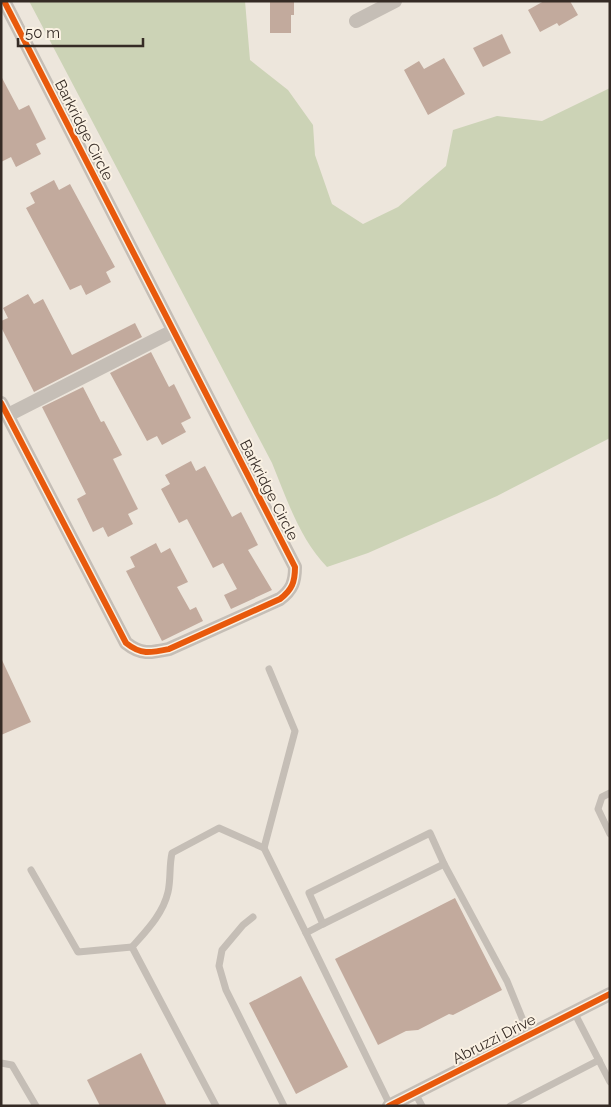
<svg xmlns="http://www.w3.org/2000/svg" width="611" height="1107" font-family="Raleway,sans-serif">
	<rect width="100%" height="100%" fill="#ede6dc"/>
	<path fill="#ccd3b6" d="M29,1H245L250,60L288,90L313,125L315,155L332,204L363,224L398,207L446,166L453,130L497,116L542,121L610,88V438L497,496L368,553L327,567C300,539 287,500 272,463Z"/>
	<g fill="#c2aa9d">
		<polygon points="270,1 294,1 294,15 291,15 291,33 270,33"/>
		<polygon points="544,1 570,1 578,15 559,26 557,23 540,32 528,10"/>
		<polygon points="502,34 511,53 483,67 473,48"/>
		<polygon points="444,58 465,94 428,115 404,70 419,61 424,69"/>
		<polygon points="1,76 19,110 29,105 46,139 36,144 41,154 16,167 11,157 1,162"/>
		<polygon points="54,180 59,190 70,184 115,267 106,272 111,282 86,295 81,285 70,290 26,208 35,203 30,193"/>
		<polygon points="28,294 34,304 43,299 72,355 135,323 142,337 34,392 1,327 1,321 8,318 3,308"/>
		<polygon points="151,352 169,387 174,384 191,418 181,423 186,432 162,445 157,436 147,441 110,373"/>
		<polygon points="83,387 101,422 104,421 122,455 113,459 138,509 128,514 133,524 108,537 103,527 93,532 77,499 86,494 42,407"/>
		<polygon points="191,461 196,471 205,466 232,517 241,512 258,545 248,550 272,590 231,609 224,595 237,589 223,563 213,568 187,519 179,523 161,489 170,484 165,475"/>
		<polygon points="156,543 161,553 170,548 188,582 177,587 190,610 196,607 203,621 162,641 126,571 135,567 130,557"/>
		<polygon points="1,658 31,722 1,735"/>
		<polygon points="455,898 502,990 453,1015 449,1014 418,1030 406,1031 378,1045 335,959"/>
		<polygon points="301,976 348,1067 296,1094 249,1003"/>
		<polygon points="141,1053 167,1106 100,1106 87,1080"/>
	</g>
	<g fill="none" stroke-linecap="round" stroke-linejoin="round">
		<g stroke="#c5beb6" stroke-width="7">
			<polyline points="269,669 295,731 264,848 306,933"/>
			<polyline points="610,793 602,797 598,809 610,834"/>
			<polyline points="31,870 78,952 132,947"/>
			<polyline points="253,917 243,925 222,950 219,966 226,990 284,1106"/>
			<polyline points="323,924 309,893 430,833 444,864"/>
			<polyline points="574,1012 610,1082"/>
			<polyline points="1,1063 12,1065 36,1106"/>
			<polyline points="415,1093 422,1106"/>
			<polyline points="390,1105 306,933 323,924 444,864 507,981 529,1035"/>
			<path d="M216,1106L132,947C146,931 163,914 168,892C171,879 169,866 172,853L219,828L264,848"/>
			<polyline points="510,1106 599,1060"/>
		</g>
		<g stroke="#c5beb6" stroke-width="14">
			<polyline points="356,21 395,1"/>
			<path d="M1,403L126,643C141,655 150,653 169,649L280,599C292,590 295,582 295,567L4,1"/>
			<polyline points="8,415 173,331"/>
			<polyline points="389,1106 610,994"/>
		</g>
		<defs>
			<g id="cycleway">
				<path d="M1,403L126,643C141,655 150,653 169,649L280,599C292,590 295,582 295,567L4,1"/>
				<polyline points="389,1106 610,994"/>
			</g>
		</defs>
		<use href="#cycleway" stroke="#faf1e3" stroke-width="9"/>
		<use href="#cycleway" stroke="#e8590c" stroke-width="6"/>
	</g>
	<g text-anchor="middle" stroke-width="4" stroke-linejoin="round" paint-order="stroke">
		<g font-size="15" fill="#352b25" stroke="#faf1e3">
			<text transform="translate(84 130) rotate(63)" y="5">Barkridge Circle</text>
			<text transform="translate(269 490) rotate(63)" y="5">Barkridge Circle</text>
			<text transform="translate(494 1039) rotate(-27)" y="5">Abruzzi Drive</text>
		</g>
	</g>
	<rect width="611" height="1107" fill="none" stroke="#352b25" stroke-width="5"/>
	<path d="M18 38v8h125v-8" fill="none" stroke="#352b25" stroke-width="2.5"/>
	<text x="25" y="38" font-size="15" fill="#352b25" stroke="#faf1e3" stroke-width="4" paint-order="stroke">50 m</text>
</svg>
